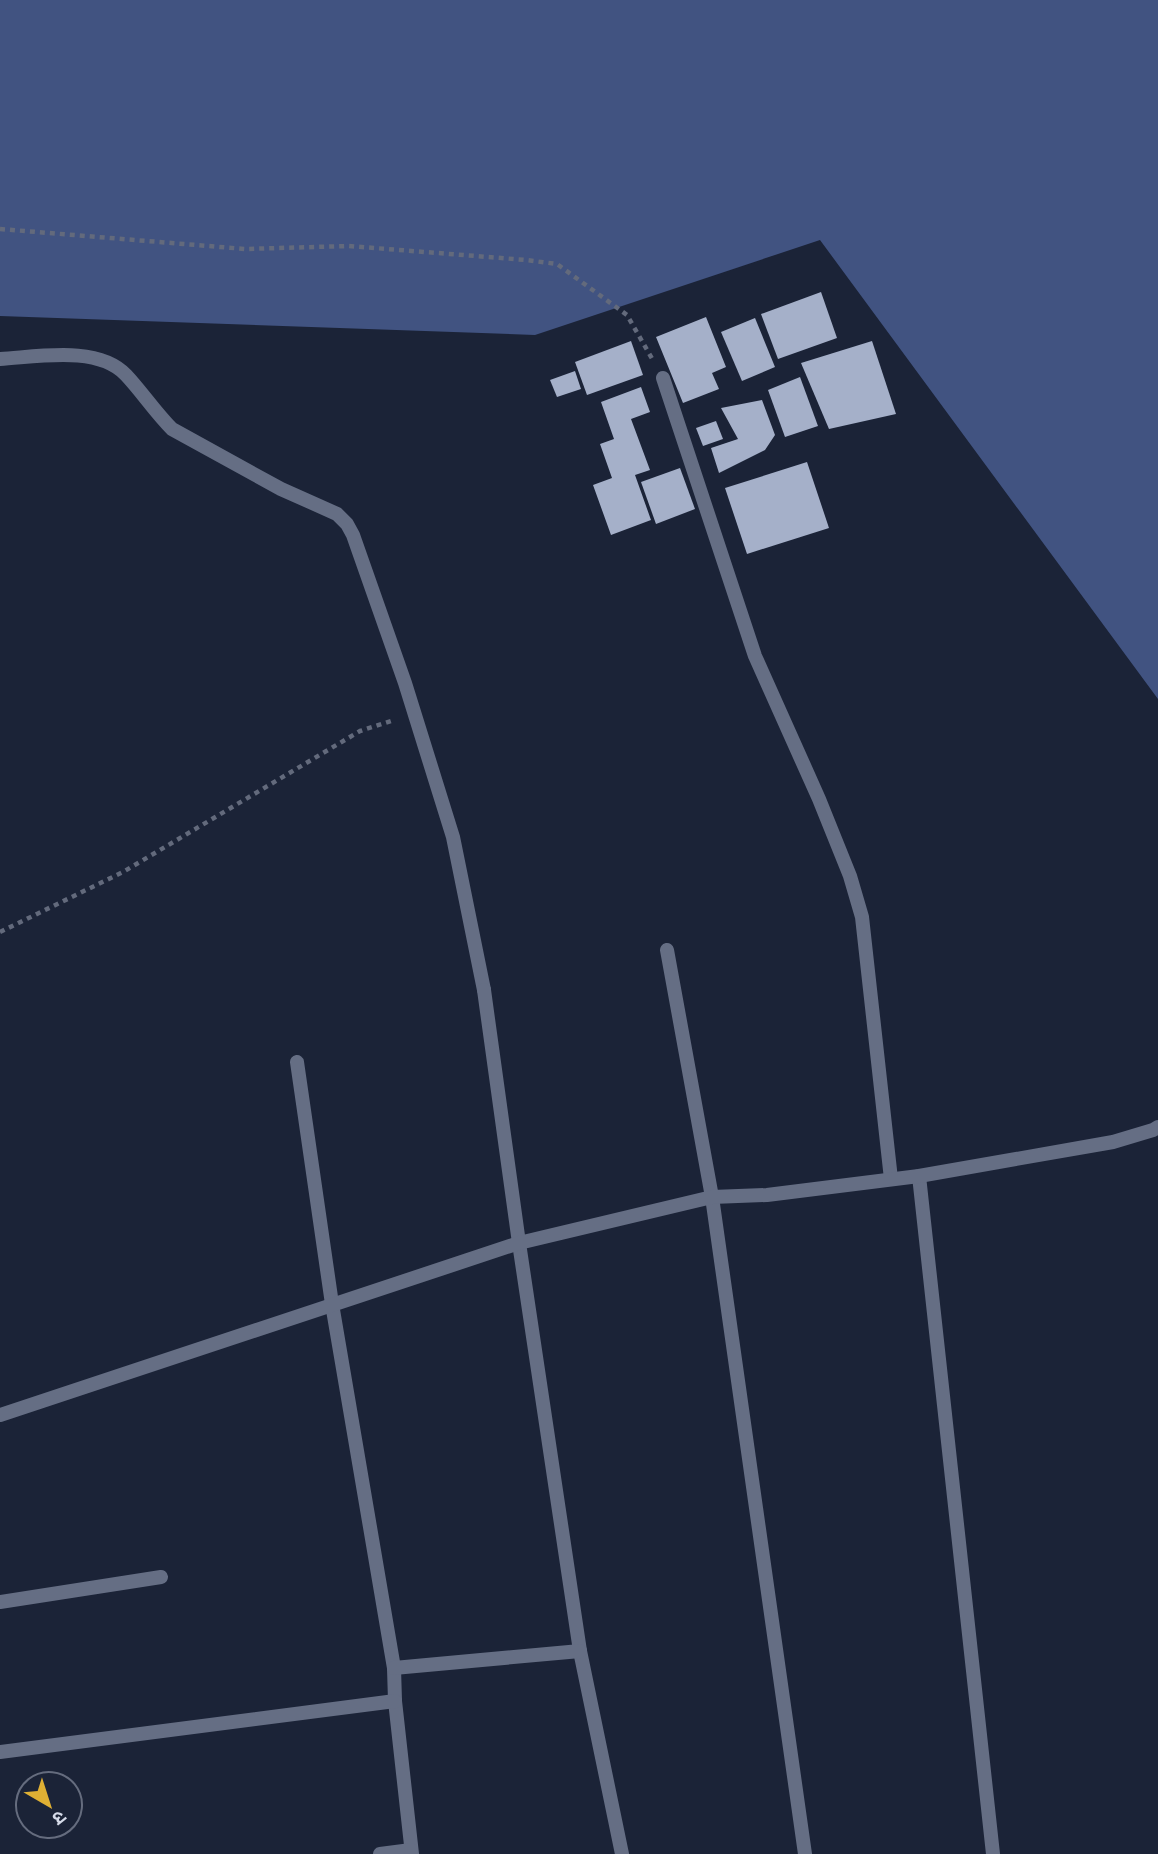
<svg xmlns="http://www.w3.org/2000/svg" width="1158" height="1854" font-family="'PT Sans','Noto Sans Devanagari',sans-serif">
	<rect width="100%" height="100%" fill="#1b2337"/>
	<polygon fill="#415381" points="0,0 1158,0 1158,699 820,240 535,335 0,316"/>
	<g fill="#a5b0c9">
		<polygon points="821,292 837,338 778,359 761,314"/>
		<polygon points="706,317 726,367 712,373 719,389 683,403 656,337"/>
		<polygon points="755,318 775,367 742,381 721,332"/>
		<polygon points="631,341 643,375 587,395 575,362"/>
		<polygon points="872,341 896,414 829,429 801,363"/>
		<polygon points="575,371 581,389 557,397 550,380"/>
		<polygon points="800,377 818,426 785,437 768,390"/>
		<polygon points="641,387 650,412 631,419 650,470 635,475 651,520 611,535 593,485 612,478 600,444 614,439 601,402"/>
		<polygon points="762,400 775,435 765,450 719,473 711,448 738,439 721,408"/>
		<polygon points="716,421 723,439 703,446 696,428"/>
		<polygon points="807,462 829,528 747,554 725,488"/>
		<polygon points="680,468 695,509 656,524 641,482"/>
	</g>
	<g fill="none" stroke-linecap="round" stroke-linejoin="round">
		<g stroke="#636a7c" stroke-width="4.5" stroke-dasharray="5 5" stroke-linecap="butt">
			<polyline points="0,229 245,249 349,246 526,260 557,264 627,315 654,362"/>
			<polyline points="0,932 123,872 360,731 394,720"/>
		</g>
		<path stroke="#656e84" stroke-width="14" d="M0,359C37,357 98,345 126,375C142,392 155,412 172,429L281,489L337,514L347,524L353,535L405,683L453,837L484,990"/>
		<g stroke="#656e84" stroke-width="14">
			<polyline points="663,378 755,656 819,799 850,876 862,917 891,1179"/>
			<polyline points="667,950 712,1197 805,1854"/>
			<polyline points="484,990 519,1243 580,1651 622,1854"/>
			<polyline points="297,1062 332,1304 394,1668 395,1701 412,1854"/>
			<polyline points="919,1176 993,1854"/>
			<polyline points="0,1415 519,1243 712,1197 767,1195 919,1176 1113,1142 1153,1130 1158,1127"/>
			<polyline points="0,1602 161,1577"/>
			<polyline points="394,1668 580,1651"/>
			<polyline points="0,1752 395,1701"/>
			<polyline points="380,1854 411,1850"/>
		</g>
	</g>
	<g transform="translate(49 1805) rotate(141)"><circle r="33" fill="#1b2337" stroke="#656c7e" stroke-width="2"/>
	<path d="M0-5L12 26L0 18L-12 26Z" fill="#dfb034"/>
	<text y="-10" font-size="19" font-weight="bold" text-anchor="middle" fill="#d5dae8">उ</text>
	</g>
</svg>
